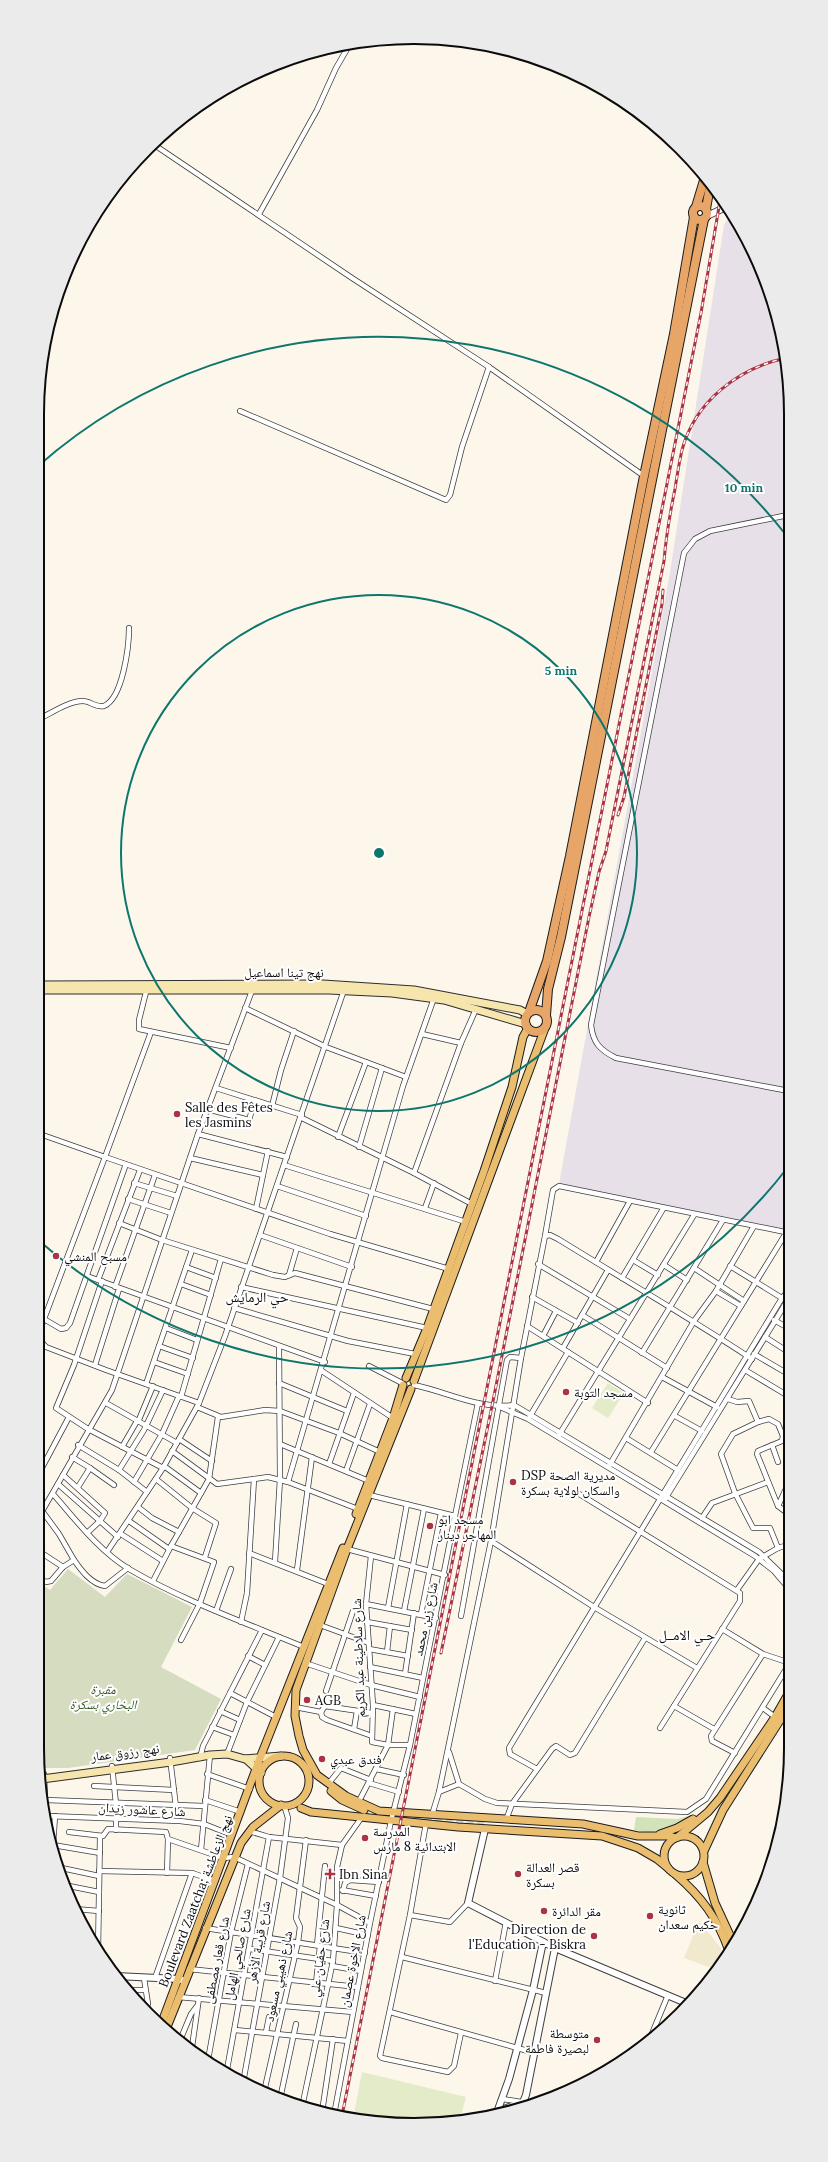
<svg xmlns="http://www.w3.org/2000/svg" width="828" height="2162" font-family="Lora,'Noto Naskh Arabic',serif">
	<rect width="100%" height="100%" fill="#fdf7eb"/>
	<polygon fill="#e7e0e9" points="729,216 762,270 788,365 790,1230 559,1184 670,572 724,225"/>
	<polygon fill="#f0e9ce" points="699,1921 720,1947 725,1958 717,1970 684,1958"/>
	<path fill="#d3e3b9" d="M693,1815L694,1816C671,1828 660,1835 634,1830L636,1817L677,1819Z"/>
	<polygon fill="#d5dcbf" points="68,1569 105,1597 127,1574 192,1607 161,1667 221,1699 195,1750 68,1768 40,1768 37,1748 37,1581 50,1590"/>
	<g fill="#e3ebc9">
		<polygon points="608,1383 624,1393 608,1418 592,1408"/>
		<polygon points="362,2072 466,2097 460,2119 365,2122 353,2119"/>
	</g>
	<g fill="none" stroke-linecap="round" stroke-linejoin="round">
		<polyline stroke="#d9d4c9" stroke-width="7" stroke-dasharray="7 3.5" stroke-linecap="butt" points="362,1814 486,1825"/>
		<defs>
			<g id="minor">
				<polyline points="153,144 352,278 489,367 644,476"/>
				<polyline points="259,214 317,110 336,68 350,44"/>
				<polyline points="240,411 446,500 450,495 462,447 489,367"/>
				<path d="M788,515L710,531L695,539L684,553L591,1025C593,1043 600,1050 616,1058L789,1091"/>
				<path d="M37,720C50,714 68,701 83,701C90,701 96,708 104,706C123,698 129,646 129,628"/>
				<polyline points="147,988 139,1020 139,1029 231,1048"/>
				<polyline points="245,1008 326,1047 406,1077"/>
				<polyline points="461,1043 476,1009"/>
				<polyline points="216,1088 302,1115"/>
				<polyline points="272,1106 281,1070 294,1031"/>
				<polyline points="207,1109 249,1120 255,1100"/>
				<polyline points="302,1118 414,1173 472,1204"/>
				<polyline points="37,1133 105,1157 151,1032"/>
				<polyline points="198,1134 287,1157"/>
				<polyline points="338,1137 366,1062"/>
				<polyline points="359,1147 382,1068"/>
				<polyline points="190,1158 263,1175 268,1151"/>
				<polyline points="126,1164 70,1323 66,1328 61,1329 44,1319 105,1157 330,1234 449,1269"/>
				<polyline points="284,1165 466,1222"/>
				<polyline points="414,1173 461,1043 422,1034"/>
				<polyline points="134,1183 177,1196"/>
				<polyline points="277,1186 366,1216"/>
				<polyline points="128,1199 171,1213"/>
				<polyline points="425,1208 434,1183"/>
				<polyline points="256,1209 263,1175"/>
				<polyline points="119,1223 162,1240 273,1275 285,1277 295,1273 433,1309"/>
				<polyline points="260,1235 352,1267"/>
				<polyline points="545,1236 553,1190 559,1186 790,1233"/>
				<polyline points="633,1260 658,1275"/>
				<polyline points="596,1262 630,1201"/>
				<polyline points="538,1264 630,1319"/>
				<polyline points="664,1265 687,1280"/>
				<polyline points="730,1266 790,1303"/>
				<polyline points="186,1267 216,1278"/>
				<polyline points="694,1268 744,1301"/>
				<polyline points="289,1275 297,1248"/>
				<polyline points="87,1276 325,1362"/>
				<polyline points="622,1278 663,1209"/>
				<polyline points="98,1280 140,1170"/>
				<polyline points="102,1281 74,1365 56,1408 88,1429 163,1468"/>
				<polyline points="181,1284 211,1295"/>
				<polyline points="115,1287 155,1175"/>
				<polyline points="241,1287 427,1328"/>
				<polyline points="716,1291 741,1306"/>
				<polyline points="532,1297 578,1323"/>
				<polyline points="234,1308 348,1341 415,1354"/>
				<polyline points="582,1315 667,1368"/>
				<path d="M44,1319C40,1329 37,1339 46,1347L106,1370L199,1403L163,1468L107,1552"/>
				<polyline points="774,1320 790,1329"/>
				<polyline points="527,1326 648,1403"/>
				<polyline points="166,1328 197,1340"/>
				<polyline points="543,1336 556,1311"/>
				<polyline points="765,1337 790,1353"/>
				<polyline points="159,1346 193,1358"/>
				<polyline points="563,1348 608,1270"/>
				<polyline points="642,1353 723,1220"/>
				<polyline points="754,1354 790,1375"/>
				<polyline points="154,1362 188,1374"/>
				<polyline points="95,1365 119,1289"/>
				<polyline points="369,1366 402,1383"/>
				<polyline points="745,1370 790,1397"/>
				<polyline points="322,1371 393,1418"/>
				<polyline points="662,1377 717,1407"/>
				<polyline points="279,1383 347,1411"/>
				<polyline points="146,1384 192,1250"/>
				<path d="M414,1385C448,1392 480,1410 514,1405L759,1552L791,1583"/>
				<polyline points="181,1397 221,1259"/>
				<polyline points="728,1399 737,1402 749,1401 758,1422 769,1419 778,1424 783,1436 782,1441 758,1451 757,1454 778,1506 790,1515"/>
				<polyline points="106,1403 177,1443"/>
				<polyline points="199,1403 225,1336 344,990"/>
				<polyline points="197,1407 221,1417 265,1410 280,1411 339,1433 380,1452"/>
				<polyline points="500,1407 528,1419 755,1556 774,1571 791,1591"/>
				<polyline points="530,1416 568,1352"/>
				<polyline points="675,1416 702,1431"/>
				<polyline points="138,1422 153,1386"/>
				<polyline points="758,1422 733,1434 721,1454 735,1493 753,1528 770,1528 778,1548 791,1544"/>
				<polyline points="559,1435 694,1215"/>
				<polyline points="626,1438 678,1470"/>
				<polyline points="179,1439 212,1461"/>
				<polyline points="280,1444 369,1481"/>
				<polyline points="78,1445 119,1470 147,1492"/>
				<polyline points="772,1445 778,1462"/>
				<polyline points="122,1447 137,1421"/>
				<polyline points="172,1451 217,1484 254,1479"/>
				<polyline points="651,1452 786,1233"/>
				<polyline points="72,1457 90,1468 78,1487"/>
				<polyline points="329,1464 354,1393"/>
				<polyline points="164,1466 201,1493"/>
				<polyline points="609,1466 694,1321 716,1291 754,1226"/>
				<polyline points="90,1468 114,1485"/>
				<polyline points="119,1470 144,1430 163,1390"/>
				<polyline points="346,1471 370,1404"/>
				<polyline points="63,1475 105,1513 100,1521 87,1533"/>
				<polyline points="37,1477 69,1417"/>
				<polyline points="156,1479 192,1508 216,1523 205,1557"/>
				<polyline points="134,1482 162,1434 179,1396"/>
				<polyline points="58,1484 118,1537"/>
				<polyline points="576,1492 740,1593 740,1601 660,1728"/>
				<path d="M53,1494C76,1520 98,1550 129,1569C170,1593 217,1612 262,1630L203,1746L200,1758"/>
				<polyline points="665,1499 775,1321 787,1301 786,1295"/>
				<polyline points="37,1504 59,1534 74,1560"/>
				<polyline points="778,1506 790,1480"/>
				<polyline points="138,1507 152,1518 179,1532"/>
				<polyline points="358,1509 288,1482 403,1086 434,998"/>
				<polyline points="455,1516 478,1403"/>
				<polyline points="702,1518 712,1503 768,1482"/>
				<polyline points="37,1520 112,1390 198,1134 253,988"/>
				<polyline points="129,1521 169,1549"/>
				<polyline points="121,1534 163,1561"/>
				<polyline points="491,1541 594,1607 697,1668"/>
				<polyline points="171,1546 209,1479 218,1417"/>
				<polyline points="347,1549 445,1575"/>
				<polyline points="37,1550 63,1567"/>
				<polyline points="249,1553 328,1584"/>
				<polyline points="371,1556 366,1604 373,1705 372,1742 388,1745 410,1745"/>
				<polyline points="275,1562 280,1479 279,1346"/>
				<polyline points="297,1570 312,1457"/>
				<path d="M37,1577L46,1582L51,1581L63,1567L74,1560C81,1570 91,1584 105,1586L128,1568"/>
				<polyline points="153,1581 171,1546 214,1562 200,1603 181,1640"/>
				<polyline points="737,1590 759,1559 778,1548"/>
				<polyline points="366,1604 436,1618"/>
				<polyline points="388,1608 407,1504"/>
				<polyline points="216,1611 231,1569"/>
				<polyline points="404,1611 424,1509"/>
				<polyline points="421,1614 441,1513"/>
				<polyline points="461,1616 507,1360 510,1357 521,1358"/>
				<polyline points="241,1622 247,1593 254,1479 268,1477 288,1482"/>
				<polyline points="367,1622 412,1630"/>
				<polyline points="320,1625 369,1643"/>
				<polyline points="722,1629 763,1654 790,1663"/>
				<polyline points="262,1630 304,1647"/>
				<polyline points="369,1649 408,1656"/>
				<polyline points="387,1652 390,1626"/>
				<polyline points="248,1656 265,1665"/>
				<polyline points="305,1663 371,1685 420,1697"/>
				<polyline points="370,1667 423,1678"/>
				<polyline points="405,1674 414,1613"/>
				<polyline points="326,1691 353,1611"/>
				<polyline points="230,1693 276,1717"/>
				<polyline points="373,1705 416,1714"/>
				<polyline points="674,1706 714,1729"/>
				<polyline points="295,1707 321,1712 322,1717 327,1720 372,1736"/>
				<polyline points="763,1708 775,1717"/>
				<polyline points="220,1711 240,1720"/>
				<polyline points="321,1712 325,1706 372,1713"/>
				<polyline points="785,1712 791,1716"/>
				<polyline points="212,1727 234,1735"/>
				<polyline points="354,1729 357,1711"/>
				<polyline points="449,1752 459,1784 485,1799 497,1803 687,1812 706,1799 791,1661"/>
				<polyline points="735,1753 712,1741 711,1736 763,1654"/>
				<polyline points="227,1754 247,1702 279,1637"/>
				<polyline points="170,1758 176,1807"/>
				<polyline points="112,1766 116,1804 116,1830"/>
				<polyline points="376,1769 404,1775"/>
				<polyline points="537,1769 510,1754 509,1748 782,1298 790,1289"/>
				<polyline points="44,1774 45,1796"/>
				<polyline points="207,1774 250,1789"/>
				<polyline points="329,1783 341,1768 371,1780"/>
				<polyline points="369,1783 399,1792"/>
				<polyline points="94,1786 174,1790"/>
				<polyline points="439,1792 459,1784"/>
				<polyline points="46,1800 204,1806"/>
				<polyline points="205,1800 241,1812"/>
				<polyline points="358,1803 388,1745 393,1709"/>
				<path d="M432,1815L439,1792L491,1541L521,1358L545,1236L550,1235L558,1239C623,1279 688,1317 752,1359"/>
				<polyline points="48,1816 180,1821 204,1824 232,1835"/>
				<polyline points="506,1820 512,1804 552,1749 556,1746 570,1755 575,1753 645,1638"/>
				<polyline points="426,1823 410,1915 380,2056 382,2058 448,2072 454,2066 461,2033"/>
				<polyline points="249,1831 269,1837 342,1845"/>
				<polyline points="69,1832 103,1836 108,1829 166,1832 168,1839 223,1858 234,1857 337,1905 370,1923"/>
				<polyline points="53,1845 100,1853"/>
				<polyline points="53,1845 55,1816"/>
				<polyline points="201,1850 210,1755"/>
				<polyline points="57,1867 99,1876"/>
				<polyline points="99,1871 192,1873 215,1881"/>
				<polyline points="167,1873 168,1839"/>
				<polyline points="64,1885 99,1892"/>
				<polyline points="342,1890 376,1896"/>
				<polyline points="343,1891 345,1883 350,1880 379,1882"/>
				<polyline points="75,1909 99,1911"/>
				<polyline points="410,1915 450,1922 468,1903"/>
				<polyline points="205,1928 365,1953"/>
				<polyline points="336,1928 368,1935"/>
				<polyline points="317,1945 325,1866"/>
				<polyline points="250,1949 333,1961"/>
				<polyline points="98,1951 100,1836"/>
				<polyline points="402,1957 546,1993"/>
				<polyline points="332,1966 361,1971"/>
				<polyline points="189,1969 358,1987"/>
				<polyline points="144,1978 148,2004 146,2009"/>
				<polyline points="155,1978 192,1873"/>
				<polyline points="495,1981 506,1922"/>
				<polyline points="316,1983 320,1946"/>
				<polyline points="126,1990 145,1990"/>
				<polyline points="178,1997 353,2012"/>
				<polyline points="390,2012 535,2053"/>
				<polyline points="235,2030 348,2041"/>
				<polyline points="266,2032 269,2017"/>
				<polyline points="651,2036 668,1995"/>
				<polyline points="181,2038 191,2014 197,2006"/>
				<polyline points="192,2047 199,1998"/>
				<polyline points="208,2060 231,1932 248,1864"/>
				<polyline points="226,2075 269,1837"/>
				<polyline points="243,2083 280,1878 288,1818 284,1805"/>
				<polyline points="264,2092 298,1942 300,1927 296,1918 306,1840"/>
				<polyline points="280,2099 296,2024"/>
				<polyline points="503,2099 533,2104"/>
				<polyline points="302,2107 333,1961 337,1905 337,1867 342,1845 362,1817"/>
				<polyline points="322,2112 333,2039"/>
				<polyline points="334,2115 370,1923 391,1821 410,1745 455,1516 369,1495"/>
			</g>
			<g id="tertiary">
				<polyline points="707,216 724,208"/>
				<polyline points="485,1829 468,1903 555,1948 686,2003"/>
				<polyline points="116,1976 178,1979 185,1981"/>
				<polyline points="498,2111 523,2102 526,2095 555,1948"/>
				<polyline points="496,2115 509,2079 533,1990 543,1942"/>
			</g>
			<g id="secondary">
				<polyline points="37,985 323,984 414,990 520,1010 527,1014"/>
				<polyline points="37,990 329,990 392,993 444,1000 526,1024"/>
				<polyline points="246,1759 261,1773"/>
				<polyline points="42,1779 171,1762 210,1755 227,1754 245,1759 281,1756"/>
			</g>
			<g id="primary">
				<polyline points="406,1378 427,1328 484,1171 512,1087 523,1037 528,1028"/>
				<polyline points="414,1381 545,1028"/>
				<polyline points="411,1389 347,1549 296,1690 295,1716 299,1736 303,1750 317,1775 346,1796 379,1811 583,1824 638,1836 670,1836 675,1838"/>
				<polyline points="356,1514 393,1418 403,1385"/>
				<circle cx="284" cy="1781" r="25"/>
				<polyline points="331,1791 342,1800 364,1810"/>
				<polyline points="301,1808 311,1812 458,1827 602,1836 638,1848 657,1859 668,1868"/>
				<polyline points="660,1834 677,1828 693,1819"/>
				<circle cx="684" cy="1856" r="20"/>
				<polyline points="678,1837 708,1812 720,1798 775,1717 791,1689"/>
				<polyline points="704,1851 723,1810 791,1703"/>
				<polyline points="703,1862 715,1903 734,1944"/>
				<path d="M675,1874C701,1896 718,1919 729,1951"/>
				<polyline points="162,2022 260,1758 343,1548"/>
				<polyline points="167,2027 241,1843 253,1827 281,1805"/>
			</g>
			<g id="trunk">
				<circle cx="700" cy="213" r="7"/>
				<polyline points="696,207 705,177"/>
				<polyline points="706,209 710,186"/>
				<circle cx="536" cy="1021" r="11"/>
				<polyline points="529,1012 547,961 570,856 644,476 674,334 694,217"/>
				<polyline points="546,1015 548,989 561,937 704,219"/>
			</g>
		</defs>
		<use href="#minor" stroke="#3e3e3e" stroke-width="6"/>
		<use href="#tertiary" stroke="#3e3e3e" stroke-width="8"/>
		<use href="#secondary" stroke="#2d2d2d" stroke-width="9"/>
		<use href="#primary" stroke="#1c1c1c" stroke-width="9"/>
		<use href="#trunk" stroke="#1c1c1c" stroke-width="10"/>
		<use href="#minor" stroke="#fff" stroke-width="4.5"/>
		<use href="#tertiary" stroke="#fff" stroke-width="6"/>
		<use href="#secondary" stroke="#f6e6ad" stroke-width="7"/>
		<use href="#primary" stroke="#eabe6e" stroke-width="7"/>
		<use href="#trunk" stroke="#e7a668" stroke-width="8"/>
		<defs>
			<g id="rail">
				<polyline points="618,815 624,797 662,604 663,590"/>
				<path d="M441,1653L492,1406L589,917L599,872L606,851L664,561C666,537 670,513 675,489C677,476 679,463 682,450C695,401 739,368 786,358"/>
				<polyline points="342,2116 701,313 720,201"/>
			</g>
		</defs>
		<use href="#rail" stroke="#ab3346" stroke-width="3"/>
		<use href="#rail" stroke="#fff" stroke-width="1.5" stroke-dasharray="4.5" stroke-linecap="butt"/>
	</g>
	<g fill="none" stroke="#0f766e" stroke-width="2">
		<circle cx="379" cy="853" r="258"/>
		<path d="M788 1167A516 516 0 0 1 37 1239M37 467A516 516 0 0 1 786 535"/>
	</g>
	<g fill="#ab3346" stroke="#fff" stroke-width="1.5">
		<circle cx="177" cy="1114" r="4"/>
		<circle cx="56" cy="1256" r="4"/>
		<circle cx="566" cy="1392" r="4"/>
		<circle cx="513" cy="1482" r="4"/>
		<circle cx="430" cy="1526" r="4"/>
		<circle cx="307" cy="1700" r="4"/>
		<circle cx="322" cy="1759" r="4"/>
		<circle cx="365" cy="1838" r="4"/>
		<path d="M328 1868h4v4h4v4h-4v4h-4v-4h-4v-4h4z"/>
		<circle cx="518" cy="1874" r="4"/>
		<circle cx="544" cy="1911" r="4"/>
		<circle cx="650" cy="1916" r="4"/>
		<circle cx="594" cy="1936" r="4"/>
		<circle cx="597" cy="2040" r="4"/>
	</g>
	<g text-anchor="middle" stroke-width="4" stroke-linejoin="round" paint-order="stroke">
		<g font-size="13" fill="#0b0b0b" stroke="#fff">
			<text x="284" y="977">نهج تينا اسماعيل</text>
			<text transform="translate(425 1619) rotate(-78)" y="5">شارع زين محمد</text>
			<text transform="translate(358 1658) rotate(-92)" y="5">شارع سلاطينة عبد الكريم</text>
			<text transform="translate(125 1752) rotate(-7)" y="5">نهج رزوق عمار</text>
			<text transform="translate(142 1809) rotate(3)" y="5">شارع عاشور زيدان</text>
			<text transform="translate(195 1901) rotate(-69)" y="5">Boulevard Zaatcha; نهج الزعاطشة</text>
			<text transform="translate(258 1942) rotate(-80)" y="5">شارع قريبة الأزهر</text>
			<text transform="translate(237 1954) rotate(-79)" y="5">شارع صالحي الهامل</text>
			<text transform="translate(319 1958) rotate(-82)" y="5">شارع حفيان علي</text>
			<text transform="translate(216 1960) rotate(-79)" y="5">شارع قعار مصطفى</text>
			<text transform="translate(352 1961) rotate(-79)" y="5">شارع الإخوة عصمان</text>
			<text transform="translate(278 1976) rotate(-78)" y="5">شارع ذهيبي مسعود</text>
		</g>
		<g font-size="13" fill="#0b0b0b" stroke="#fff" text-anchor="start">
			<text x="185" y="1112">Salle des Fêtes<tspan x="185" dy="15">les Jasmins</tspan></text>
			<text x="64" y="1261">مسبح المنشي</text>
			<text x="574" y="1397">مسجد التوبة</text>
			<text x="521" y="1480">DSP مديرية الصحة<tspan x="521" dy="15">والسكان لولاية بسكرة</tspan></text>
			<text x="438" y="1524">مسجد ابو<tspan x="438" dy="15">المهاجر دينار</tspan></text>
			<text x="315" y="1705">AGB</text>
			<text x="330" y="1764">فندق عبدي</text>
			<text x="373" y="1836">المدرسة<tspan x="373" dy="15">الابتدائية 8 مارس</tspan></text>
			<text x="526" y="1872">قصر العدالة<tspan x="526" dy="15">بسكرة</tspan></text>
			<text x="339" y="1879">Ibn Sina</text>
			<text x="658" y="1914">ثانوية<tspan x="658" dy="15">حكيم سعدان</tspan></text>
			<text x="552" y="1916">مقر الدائرة</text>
			<text x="586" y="1934" text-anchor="end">Direction de<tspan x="586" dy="15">l'Education - Biskra</tspan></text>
			<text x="589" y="2038" text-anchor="end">متوسطة<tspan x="589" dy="15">لبصيرة فاطمة</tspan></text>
		</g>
		<g font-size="13" font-style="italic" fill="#355b23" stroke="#fff">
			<text x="103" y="1694">مقبرة<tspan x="103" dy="15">البخاري بسكرة</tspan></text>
		</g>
		<g font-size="14" fill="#0b0b0b" stroke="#fff">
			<text x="257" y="1302">حي الرمايش</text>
			<text x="687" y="1640">حـي الامــل</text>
		</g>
	</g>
	<path d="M0 0H828V2162H0ZM414 44H414A370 370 0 0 1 784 414V1748A370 370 0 0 1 414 2118H414A370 370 0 0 1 44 1748V414A370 370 0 0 1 414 44Z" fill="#ebebeb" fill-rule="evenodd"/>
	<path fill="none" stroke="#0b0b0b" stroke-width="2" d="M414 44H414A370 370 0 0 1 784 414V1748A370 370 0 0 1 414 2118H414A370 370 0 0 1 44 1748V414A370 370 0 0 1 414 44Z"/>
	<circle cx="379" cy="853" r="6" fill="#0f766e" stroke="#fff" stroke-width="2"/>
	<g font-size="12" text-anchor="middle" font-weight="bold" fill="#0f766e" stroke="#fff" stroke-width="4" stroke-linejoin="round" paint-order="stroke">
		<text x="744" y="492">10 min</text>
		<text x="561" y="675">5 min</text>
	</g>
</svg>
